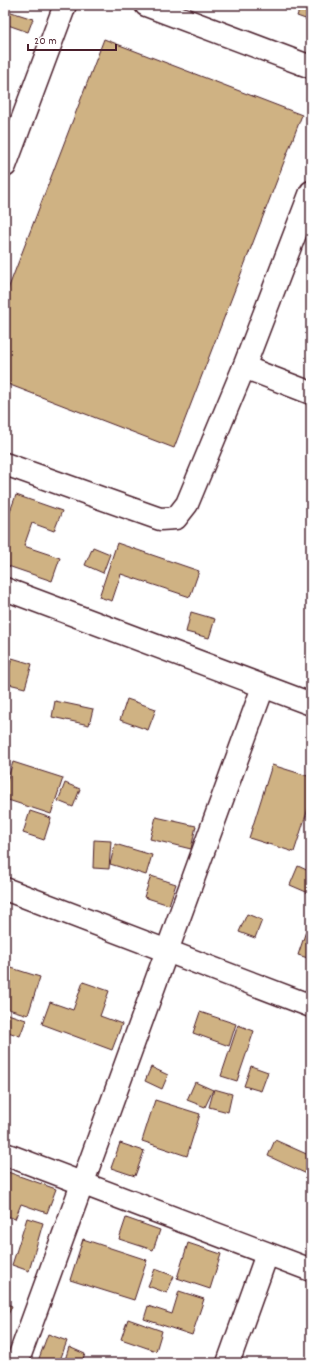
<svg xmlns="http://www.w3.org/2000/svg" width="316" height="1368" font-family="Dekko,sans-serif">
	<rect width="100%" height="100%" fill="#fff"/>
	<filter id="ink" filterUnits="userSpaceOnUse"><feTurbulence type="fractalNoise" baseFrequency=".025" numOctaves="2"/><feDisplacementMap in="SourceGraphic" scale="8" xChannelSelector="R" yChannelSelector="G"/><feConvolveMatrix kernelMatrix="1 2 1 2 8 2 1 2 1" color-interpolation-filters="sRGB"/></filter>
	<g filter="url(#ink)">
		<g fill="#cfb283" stroke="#4a1f2b">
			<polygon points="301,5 311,5 311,21 297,16"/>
			<polygon points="5,10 33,19 28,32 5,24"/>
			<polygon points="104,39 302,115 174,448 5,383 5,297"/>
			<polygon points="16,495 62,511 54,531 32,523 24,546 60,558 52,581 5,565 5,513 9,514"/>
			<polygon points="117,543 199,571 190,597 121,574 112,601 99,597"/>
			<polygon points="93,547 110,554 103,573 85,565"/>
			<polygon points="191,612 215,619 209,638 186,632"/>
			<polygon points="12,658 32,664 25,688 5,683"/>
			<polygon points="127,699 156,709 148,730 120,720"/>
			<polygon points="55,701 93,709 89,725 52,717"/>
			<polygon points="13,762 63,778 51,814 5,799 5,787"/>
			<polygon points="272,765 311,777 311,800 294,852 249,838"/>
			<polygon points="65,783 80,789 73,807 58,801"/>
			<polygon points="30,811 51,818 44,840 23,833"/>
			<polygon points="156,817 196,826 191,849 150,839"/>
			<polygon points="94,840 111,841 109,869 93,868"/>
			<polygon points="115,844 152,855 146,875 110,864"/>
			<polygon points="298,866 311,872 311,894 290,885"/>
			<polygon points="151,876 176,884 169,905 144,897"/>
			<polygon points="247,914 262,920 255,938 239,932"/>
			<polygon points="311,916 311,959 298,955"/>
			<polygon points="5,966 40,977 28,1015 5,1008"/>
			<polygon points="83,982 109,991 100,1016 122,1024 112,1050 42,1024 50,1002 73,1010"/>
			<polygon points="200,1012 236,1024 229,1046 193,1033"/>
			<polygon points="5,1013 26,1020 20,1036 5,1031"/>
			<polygon points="238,1025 254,1031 237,1081 221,1076"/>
			<polygon points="251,1066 268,1072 261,1091 244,1086"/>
			<polygon points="151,1067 168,1075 162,1089 145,1081"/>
			<polygon points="195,1082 213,1090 205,1107 187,1100"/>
			<polygon points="214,1089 232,1094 228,1112 209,1107"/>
			<polygon points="155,1100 200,1114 187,1156 142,1141"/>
			<polygon points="275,1140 311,1156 311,1170 309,1175 268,1156"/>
			<polygon points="120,1143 144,1151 135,1176 111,1168"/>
			<polygon points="5,1171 56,1189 47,1213 21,1204 15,1219 5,1215"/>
			<polygon points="27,1218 43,1223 29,1271 12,1265"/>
			<polygon points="126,1218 160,1230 153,1250 119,1239"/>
			<polygon points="311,1231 311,1244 307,1243"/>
			<polygon points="83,1239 147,1260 134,1300 70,1280"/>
			<polygon points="188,1243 221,1254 210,1289 177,1278"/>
			<polygon points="155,1269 174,1276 167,1293 148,1286"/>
			<polygon points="179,1291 204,1299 192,1335 144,1319 148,1306 172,1314"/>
			<polygon points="5,1303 12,1306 5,1321"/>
			<polygon points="128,1319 162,1331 156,1351 121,1339"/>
			<polygon points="48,1334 67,1341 59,1363 44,1363 38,1361"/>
			<polygon points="69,1347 85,1354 82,1363 64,1363"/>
		</g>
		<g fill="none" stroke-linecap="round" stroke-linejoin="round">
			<defs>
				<g id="minor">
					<polyline points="146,5 311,67"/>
					<polyline points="5,166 65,5"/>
					<polyline points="244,367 311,393"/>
					<polyline points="5,464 160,519 176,518 187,504 244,367 311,192"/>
					<polyline points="5,589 311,704"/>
					<polyline points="5,889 311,1006"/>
					<polyline points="5,1154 311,1270"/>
					<polyline points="17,1363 263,687"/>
					<polyline points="228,1363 267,1254"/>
				</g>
			</defs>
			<use href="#minor" stroke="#4a1f2b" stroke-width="25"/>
			<use href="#minor" stroke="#fff" stroke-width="22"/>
		</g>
	</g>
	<rect width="316" height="1368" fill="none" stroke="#fff" stroke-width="20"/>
	<rect x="10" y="10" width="296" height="1348" fill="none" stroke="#4a1f2b" stroke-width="1.5" filter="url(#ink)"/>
	<path d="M28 44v6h88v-6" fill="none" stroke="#4a1f2b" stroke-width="2"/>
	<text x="34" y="44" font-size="12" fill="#4a1f2b" stroke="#ffffff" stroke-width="3" paint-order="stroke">20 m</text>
</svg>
